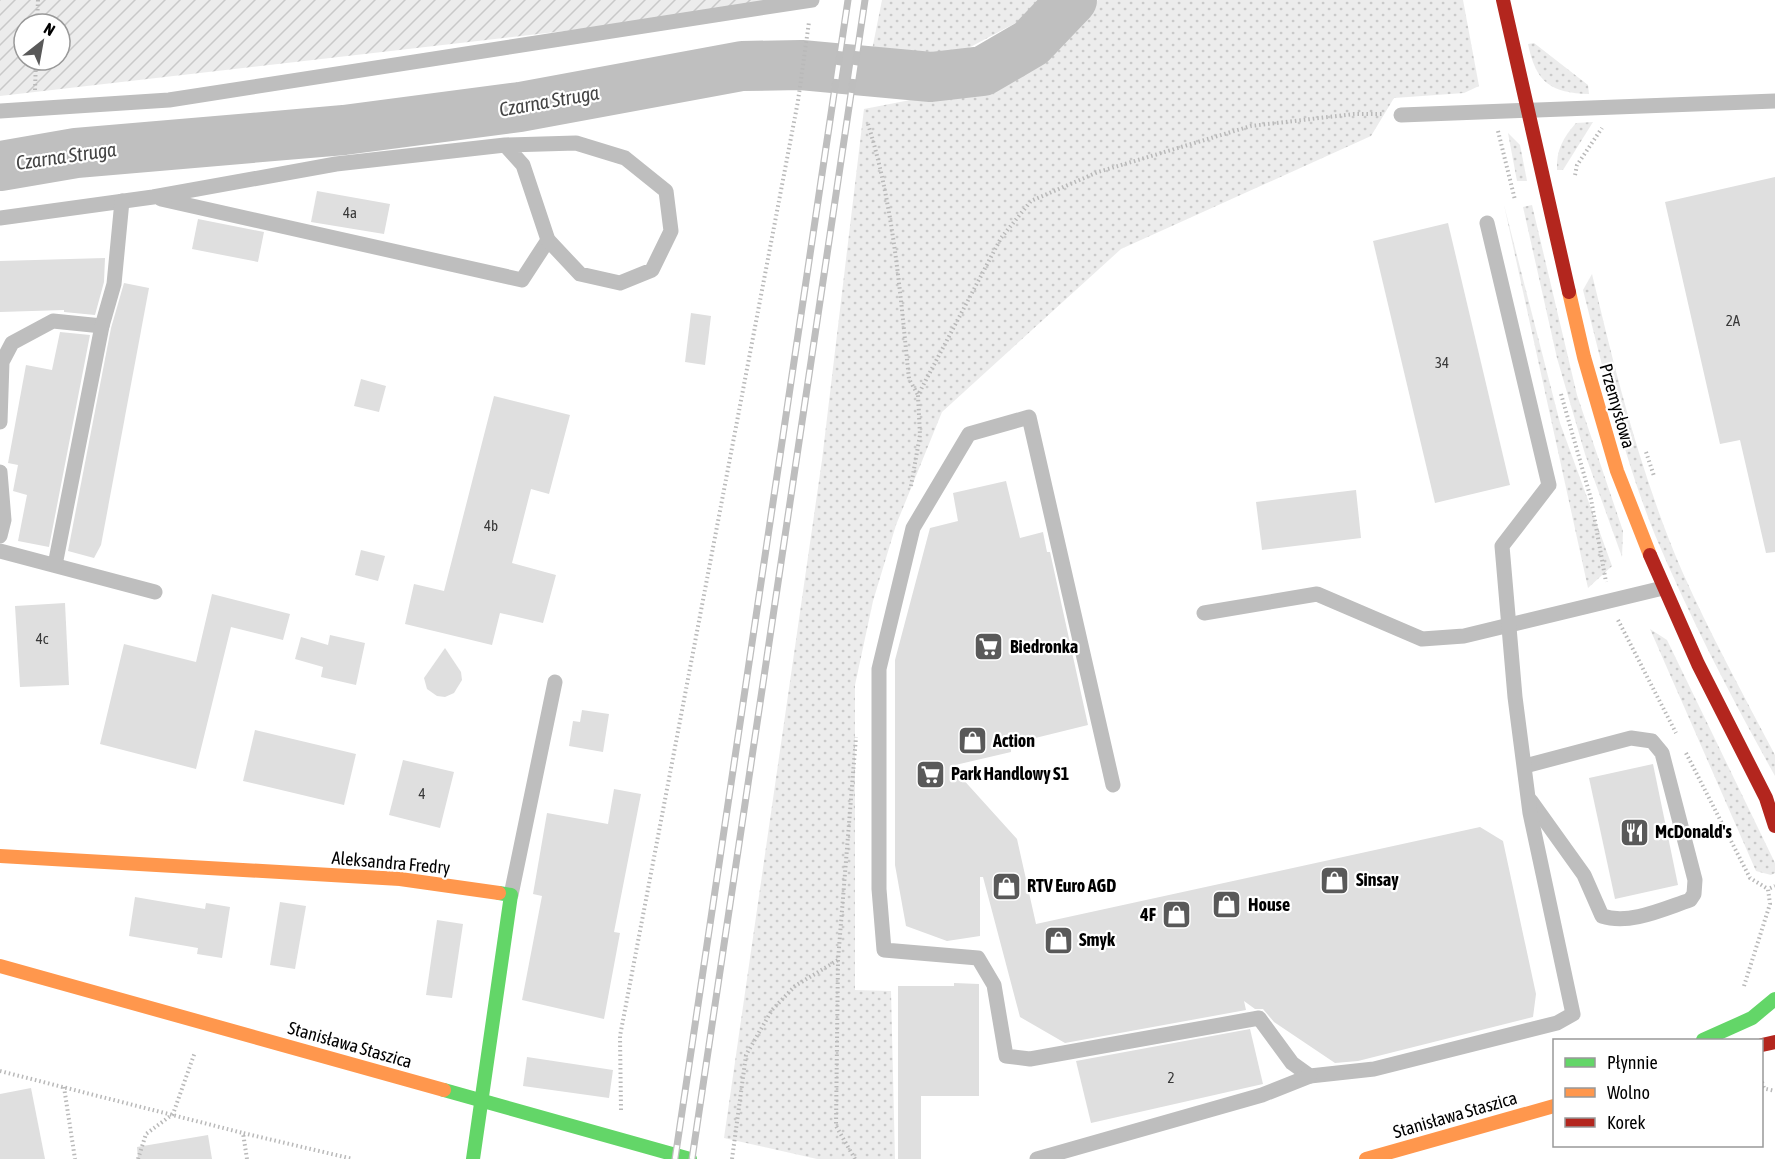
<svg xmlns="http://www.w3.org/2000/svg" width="1775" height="1159" font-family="'Asap Condensed',sans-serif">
	<defs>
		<pattern id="grass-dots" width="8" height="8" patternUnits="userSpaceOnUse" patternTransform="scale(1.5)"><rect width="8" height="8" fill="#ececec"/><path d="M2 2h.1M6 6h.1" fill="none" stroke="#c9c9c9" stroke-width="1.8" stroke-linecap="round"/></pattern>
		<pattern id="garden-furrows" width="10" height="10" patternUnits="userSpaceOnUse" patternTransform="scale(1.5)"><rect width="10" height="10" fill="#ececec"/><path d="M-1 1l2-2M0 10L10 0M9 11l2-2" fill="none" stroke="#c9c9c9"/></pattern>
	</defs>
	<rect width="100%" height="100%" fill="#fff"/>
	<g fill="url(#grass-dots)">
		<polygon points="882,0 1049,0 1031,15 959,53 872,50"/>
		<polygon points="1098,0 1463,0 1479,86 1464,93 1394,98 1371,136 1121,249 942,412 896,525 873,601 855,685 855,990 891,991 895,1159 817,1159 724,1138 822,460 864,109 1003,82"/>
		<path d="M1534,43L1588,85L1589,94C1551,93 1536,83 1528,44Z"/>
		<path d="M1593,122L1563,170H1557C1556,150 1563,138 1576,123Z"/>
		<polygon points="1508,133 1520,145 1527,181 1517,181"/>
		<polygon points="1504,205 1560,423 1612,566 1588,588"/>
		<polygon points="1532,205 1577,395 1623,531 1622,557 1585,454 1557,358 1523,207"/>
		<path d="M1592,274C1616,375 1641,476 1682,571C1710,634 1743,694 1775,755V776C1731,697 1690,618 1655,535C1623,456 1604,372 1583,290Z"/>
		<polygon points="1650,629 1667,640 1775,863 1775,873 1771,875 1756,871"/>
	</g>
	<path fill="url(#garden-furrows)" fill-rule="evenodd" d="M0,0H790L789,5L0,96ZM24,24H60V60H24Z"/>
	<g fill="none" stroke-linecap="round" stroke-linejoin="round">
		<polyline stroke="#bfbfbf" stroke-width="50" points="0,166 76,153 344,130 520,107 742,66 801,65 931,77 983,71 1031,43 1072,0"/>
	</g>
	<g fill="#dfdfdf">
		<polygon points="1775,177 1775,552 1766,553 1740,440 1720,444 1665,202"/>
		<polygon points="317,191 390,204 384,234 311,222"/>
		<polygon points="198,219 264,232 258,262 192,249"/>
		<polygon points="1448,223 1510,485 1435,503 1373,241"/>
		<polygon points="105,258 104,282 95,315 64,312 64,310 0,312 0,261"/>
		<polygon points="124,283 149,288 101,545 94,558 68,551 111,328"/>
		<polygon points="691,313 711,316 705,365 685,362"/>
		<polygon points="60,332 90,335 49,547 18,541 27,495 13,491 18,465 8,463 26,365 52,370"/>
		<polygon points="361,379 386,386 379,412 354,406"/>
		<polygon points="494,396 570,415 549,494 531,489 512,563 556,575 543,623 500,613 492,645 405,624 414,584 444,591"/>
		<polygon points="1006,481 1020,538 1043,532 1047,552 1050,552 1088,725 1011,744 1011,752 951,766 1017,839 1036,924 1480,827 1503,841 1536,994 1533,1017 1358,1061 1335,1063 1274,1022 1263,1009 1255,1009 1244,1001 1246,1010 1065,1043 1020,1017 983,877 980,877 980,936 947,941 906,926 895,865 895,660 930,528 958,521 953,493"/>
		<polygon points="1356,490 1361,538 1262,550 1256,502"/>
		<polygon points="361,550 385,556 378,581 355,575"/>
		<polygon points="212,594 290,614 283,640 231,627 196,769 100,744 124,644 196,662"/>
		<polygon points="65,603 69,685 20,687 15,606"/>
		<polygon points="330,635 365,643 356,685 321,677 323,667 295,659 301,637 328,645"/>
		<polygon points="445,648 461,672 462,680 454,693 445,697 437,696 427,689 424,678"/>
		<polygon points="582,710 609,714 603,752 569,746 573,721 580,722"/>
		<polygon points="255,730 356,754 344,805 243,781"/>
		<polygon points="403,760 454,772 440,828 389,815"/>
		<polygon points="1653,764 1678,885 1615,899 1589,778"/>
		<polygon points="614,789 641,794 614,932 620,933 604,1019 522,1000 542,896 533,894 547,813 608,824"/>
		<polygon points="135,897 205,909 206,903 230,907 222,958 197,954 198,948 129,936"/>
		<polygon points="280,902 306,906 295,969 270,965"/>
		<polygon points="437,920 463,924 452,998 426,995"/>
		<polygon points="954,983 979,984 979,1096 921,1096 921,1159 898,1159 898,986 954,986"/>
		<polygon points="1250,1029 1263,1084 1091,1123 1076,1061"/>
		<polygon points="527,1057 613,1070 609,1098 523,1086"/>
		<polygon points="31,1088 45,1159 0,1159 0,1094"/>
		<polygon points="208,1135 212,1159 138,1159 137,1147"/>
	</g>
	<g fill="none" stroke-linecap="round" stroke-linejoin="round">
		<g stroke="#b9b9b9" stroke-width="4" stroke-dasharray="1.5 3" stroke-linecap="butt">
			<polyline points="37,24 38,0"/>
			<polyline points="35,90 36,60"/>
			<path d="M868,124C894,207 900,293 909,379L918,395"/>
			<polyline points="1498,131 1515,200"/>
			<polyline points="1575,175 1577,165 1602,128"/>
			<polyline points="1561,394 1591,499 1606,582"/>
			<polyline points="1646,452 1654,476"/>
			<polyline points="911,486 920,435 918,395 1001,238 1031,201 1098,172 1251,126 1354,114 1383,114"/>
			<polyline points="1618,620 1676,733"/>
			<polyline points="1686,753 1750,878 1768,889"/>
			<polyline points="1744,986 1770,904 1768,889 1775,886"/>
			<polyline points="0,1071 243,1133"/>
			<polyline points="1762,1082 1764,1088"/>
			<polyline points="64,1087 75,1159"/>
			<polyline points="1762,1088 1775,1091"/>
			<polyline points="621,1110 620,1036 798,101 809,22"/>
			<polyline points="138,1159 146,1134 173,1114 195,1052"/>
			<polyline points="247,1159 243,1133 353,1159"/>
			<polyline points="732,1159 746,1055 772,1010 795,986 838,960"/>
			<polyline points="855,1159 836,1126 838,960 856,737"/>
		</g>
		<g stroke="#bebebe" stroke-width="15">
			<polyline points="0,111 169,100 812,0"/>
			<polyline points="1401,115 1775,101"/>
			<polyline points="161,199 522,280 548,240"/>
			<polyline points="0,218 153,197 336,164 505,145 576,143 625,158 666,191 671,231 652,270 620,283 580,274 548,240 523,165 505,145"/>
			<polyline points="0,422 2,362 12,343 53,321 102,326"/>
			<polyline points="0,472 4,520 0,536"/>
			<polyline points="0,551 155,592"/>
			<polyline points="55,565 102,326 114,284 122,201"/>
			<polyline points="1204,613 1317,594 1422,639 1464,636 1663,588"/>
			<path d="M1525,766L1631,738L1652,741L1662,753L1695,880L1694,894L1690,900C1663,909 1630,925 1602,916L1584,875L1531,801"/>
			<polyline points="1113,785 1029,417 969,434 913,528 879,669 879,889 884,950 978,958 994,985 1006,1056 1030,1059 1259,1018 1292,1063 1310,1076 1374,1069 1557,1023 1573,1014 1530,813 1515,697 1502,546 1549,485 1487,223"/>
			<polyline points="511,895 555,682"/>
			<polyline points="1037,1159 1262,1095 1310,1076"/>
		</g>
		<g stroke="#63d668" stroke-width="14">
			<polyline points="1703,1040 1752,1018 1775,999"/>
			<polyline points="444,1090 690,1159"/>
			<polyline points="473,1159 511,895 499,893"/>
		</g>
		<g stroke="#ff974d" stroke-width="14">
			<polyline points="1569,292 1584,357 1617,471 1650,555"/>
			<polyline points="0,856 400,879 499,893"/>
			<polyline points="0,966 444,1090"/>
			<polyline points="1366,1159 1554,1106"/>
		</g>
		<g stroke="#b3261e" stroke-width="14">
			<polyline points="1503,0 1569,292"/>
			<polyline points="1650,555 1698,664 1766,798 1775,826"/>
			<polyline points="1762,1045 1775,1042"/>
		</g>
		<defs>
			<g id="rail">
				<polyline points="675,1159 848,0"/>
				<polyline points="692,1159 865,0"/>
			</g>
		</defs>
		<use href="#rail" stroke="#bebebe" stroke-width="7"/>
		<use href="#rail" stroke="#fff" stroke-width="4.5" stroke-dasharray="14" stroke-linecap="butt"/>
	</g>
	<defs>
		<symbol id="supermarket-square" viewBox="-11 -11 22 22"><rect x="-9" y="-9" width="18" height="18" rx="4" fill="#595959" stroke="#fff"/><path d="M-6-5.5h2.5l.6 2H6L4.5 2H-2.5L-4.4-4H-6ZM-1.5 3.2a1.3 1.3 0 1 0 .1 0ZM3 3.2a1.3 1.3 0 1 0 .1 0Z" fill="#fff"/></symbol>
		<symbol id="shop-square" viewBox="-11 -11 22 22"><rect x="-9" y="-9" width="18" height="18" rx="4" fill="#595959" stroke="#fff"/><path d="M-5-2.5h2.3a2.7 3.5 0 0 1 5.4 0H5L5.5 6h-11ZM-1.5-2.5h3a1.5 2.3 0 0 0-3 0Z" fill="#fff"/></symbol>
		<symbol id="restaurant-square" viewBox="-11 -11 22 22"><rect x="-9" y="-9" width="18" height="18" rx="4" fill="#595959" stroke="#fff"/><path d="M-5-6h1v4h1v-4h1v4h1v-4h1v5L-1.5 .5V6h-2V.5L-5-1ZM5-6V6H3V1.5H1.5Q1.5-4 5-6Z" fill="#fff"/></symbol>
	</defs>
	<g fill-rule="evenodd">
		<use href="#supermarket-square" x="972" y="630" width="33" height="33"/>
		<use href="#shop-square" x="956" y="724" width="33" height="33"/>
		<use href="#supermarket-square" x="914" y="758" width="33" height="33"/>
		<use href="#restaurant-square" x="1618" y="816" width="33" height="33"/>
		<use href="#shop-square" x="1318" y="864" width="33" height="33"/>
		<use href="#shop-square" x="990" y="870" width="33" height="33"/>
		<use href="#shop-square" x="1210" y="888" width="33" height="33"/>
		<use href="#shop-square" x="1160" y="898" width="33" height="33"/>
		<use href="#shop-square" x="1042" y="924" width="33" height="33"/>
	</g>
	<g text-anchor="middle" stroke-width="4.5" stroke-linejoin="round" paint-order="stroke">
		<g font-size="15" fill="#383838">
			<text x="350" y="218">4a</text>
			<text x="1733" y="326">2A</text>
			<text x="1442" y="368">34</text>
			<text x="491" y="531">4b</text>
			<text x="42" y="644">4c</text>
			<text x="422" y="799">4</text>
			<text x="1171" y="1083">2</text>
		</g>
		<g font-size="18" fill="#000" stroke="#fff">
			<text transform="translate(1617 406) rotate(74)" y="6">Przemysłowa</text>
			<text transform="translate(391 863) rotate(5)" y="6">Aleksandra Fredry</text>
			<text transform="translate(350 1045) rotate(16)" y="6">Stanisława Staszica</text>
			<text transform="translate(1455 1115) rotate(-16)" y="6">Stanisława Staszica</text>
		</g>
		<g font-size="18" font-weight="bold" fill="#000" stroke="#fff" text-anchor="start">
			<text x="1010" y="653">Biedronka</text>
			<text x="993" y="747">Action</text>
			<text x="951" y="780">Park Handlowy S1</text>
			<text x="1655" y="838">McDonald's</text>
			<text x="1356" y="886">Sinsay</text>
			<text x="1027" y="892">RTV Euro AGD</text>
			<text x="1248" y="911">House</text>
			<text x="1156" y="921" text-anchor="end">4F</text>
			<text x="1079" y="946">Smyk</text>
		</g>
		<g font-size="20" font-style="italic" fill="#444" stroke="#fff">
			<text transform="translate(549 101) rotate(-10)" y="7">Czarna Struga</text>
			<text transform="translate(66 156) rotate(-8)" y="7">Czarna Struga</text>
		</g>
	</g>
	<rect x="1553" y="1039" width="210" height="108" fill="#ffffff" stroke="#999999" stroke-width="1.5"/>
	<rect x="1565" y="1058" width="30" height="9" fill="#63d668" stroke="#999999" stroke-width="1.5"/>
	<text x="1607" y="1069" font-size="18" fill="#000000">Płynnie</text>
	<rect x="1565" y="1088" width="30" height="9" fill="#ff974d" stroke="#999999" stroke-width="1.5"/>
	<text x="1607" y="1099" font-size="18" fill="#000000">Wolno</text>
	<rect x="1565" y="1118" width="30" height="9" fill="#b3261e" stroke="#999999" stroke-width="1.5"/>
	<text x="1607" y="1129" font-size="18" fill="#000000">Korek</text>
	<g transform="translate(42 42) rotate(31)"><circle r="28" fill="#ffffff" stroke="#999999" stroke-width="1.5"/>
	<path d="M0-4.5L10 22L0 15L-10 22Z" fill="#595959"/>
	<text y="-9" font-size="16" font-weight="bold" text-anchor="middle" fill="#000000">N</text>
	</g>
</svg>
